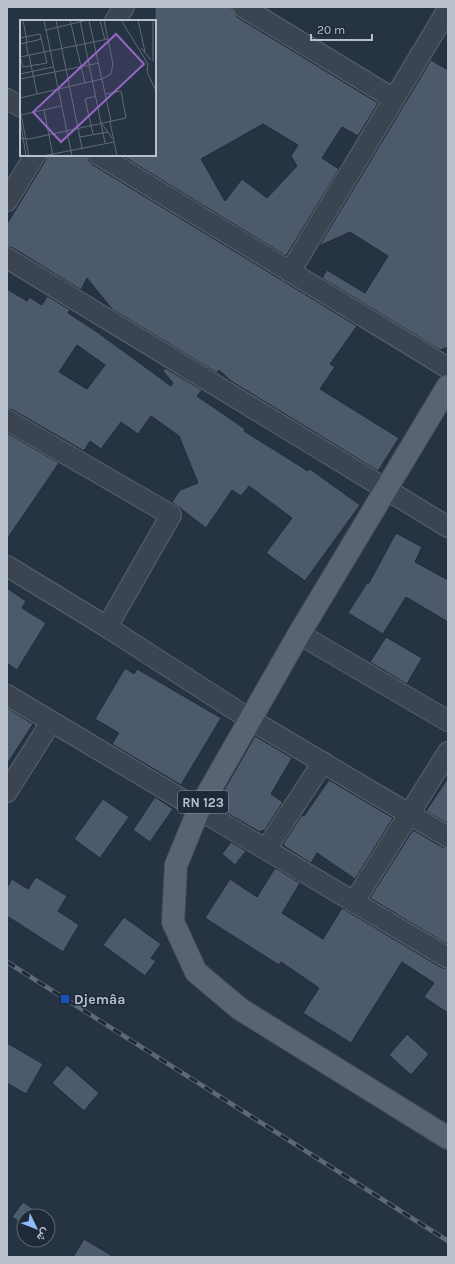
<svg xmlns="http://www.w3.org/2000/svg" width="455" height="1264" font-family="Karla,Vazirmatn,sans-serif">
	<rect width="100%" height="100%" fill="#263343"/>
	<g fill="#4c5a6c" stroke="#212c3a" fill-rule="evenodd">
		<path d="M155,7H231L237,17L378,103L358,136L342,127L322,158L339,169L286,256L121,155H155ZM263,124L298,145L291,156L297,166L267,198L242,179L225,201L201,159Z"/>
		<polygon points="431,60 448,70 448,347 440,350 322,278 327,270 365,293 388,256 350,232 319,246"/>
		<polygon points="46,155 88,155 89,161 93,165 357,326 330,364 335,367 320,389 399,438 378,471 231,381 219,370 217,373 112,309 87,278 81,290 13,248 7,247 7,224 45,161"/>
		<path d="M7,289L27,301L29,297L42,305L47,296L70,310L68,313L97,332L171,386L173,383L163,371L165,368L202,390L197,396L245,429L244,431L308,471L310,469L360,505L305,581L266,553L292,518L249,486L241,496L232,490L206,528L172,502L180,490L198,483L179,436L151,416L138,434L121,422L101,449L90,441L84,451L13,410L7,409ZM77,345L105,365L87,389L59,372Z"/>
		<polygon points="7,433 59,463 7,539"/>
		<polygon points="396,533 422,547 415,562 448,580 448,622 406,597 383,634 348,613 367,583 369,583"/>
		<polygon points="7,588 26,601 22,608 46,623 17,670 7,663"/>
		<polygon points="386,637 422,658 407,684 370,662"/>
		<polygon points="125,668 134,674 137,669 221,718 181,785 112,744 119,733 95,719"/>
		<polygon points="7,708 33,724 7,764"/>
		<polygon points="255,736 292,758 271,794 283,802 264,831 262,830 260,832 215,806"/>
		<polygon points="448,778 448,824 426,811"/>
		<polygon points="329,780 393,818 355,879 317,853 311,863 287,848 283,844 302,815 304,816"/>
		<polygon points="155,797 173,809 150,842 133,830"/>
		<polygon points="103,799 129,817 100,858 74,839"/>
		<polygon points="413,830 442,847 448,848 448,945 370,898"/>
		<polygon points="231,842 246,851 235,865 222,854"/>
		<polygon points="275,868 300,883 282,913 323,939 342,908 442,968 448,969 448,1013 424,997 434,983 402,962 351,1043 303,1013 319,988 281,962 279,965 205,918 230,879 257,897"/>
		<polygon points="36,877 67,896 58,911 79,925 63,952 7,916 7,888 12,879 28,889"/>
		<polygon points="124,917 161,944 151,958 156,961 145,976 103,945"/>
		<polygon points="407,1034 429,1054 411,1075 389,1055"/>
		<polygon points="7,1043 43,1064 26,1094 7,1083"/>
		<polygon points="67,1065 99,1093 84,1111 52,1083"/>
		<polygon points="23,1202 39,1213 43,1216 24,1216 24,1225 12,1217"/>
		<polygon points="48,1219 55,1225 48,1235"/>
		<polygon points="84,1239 114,1257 73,1257"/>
	</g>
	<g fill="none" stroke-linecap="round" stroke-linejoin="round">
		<defs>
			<g id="minor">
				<polyline points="243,7 394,99"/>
				<polyline points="115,21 124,7"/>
				<polyline points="7,99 21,107"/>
				<polyline points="99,155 448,368"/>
				<polyline points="7,201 35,155"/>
				<polyline points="7,258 448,527"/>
				<polyline points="290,272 448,9"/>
				<polyline points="7,420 171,515 107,627"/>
				<polyline points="7,566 107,627 251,720 448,837"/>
				<polyline points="299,634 448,721"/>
				<polyline points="7,695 448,958"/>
				<polyline points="7,792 51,722"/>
				<polyline points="266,849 323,762"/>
				<polyline points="354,902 448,752"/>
			</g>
			<polyline id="major" points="448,386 299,634 199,809 176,865 173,922 196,972 240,1009 448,1138"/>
		</defs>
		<use href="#minor" stroke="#596370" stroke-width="22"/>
		<use href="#major" stroke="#444e5c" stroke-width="24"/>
		<use href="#minor" stroke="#3b4552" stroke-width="20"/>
		<use href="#major" stroke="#596472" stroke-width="22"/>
		<defs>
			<polyline id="rail" points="7,962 448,1241"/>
		</defs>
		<use href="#rail" stroke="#5d6979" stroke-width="4.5"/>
		<use href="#rail" stroke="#1f2a38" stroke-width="3" stroke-dasharray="9" stroke-linecap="butt"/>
	</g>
	<rect fill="#1a4fb4" stroke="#1f2a38" stroke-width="1.5" x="60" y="994" width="10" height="10" rx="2"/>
	<g text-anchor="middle" stroke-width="3" stroke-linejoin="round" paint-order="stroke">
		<rect fill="#1f2a38" stroke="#8a93a0" stroke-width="1" x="178" y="791" width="50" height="22" rx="3"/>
		<g font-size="13" font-weight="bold" fill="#b8c0cc">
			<text x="203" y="807">RN 123</text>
		</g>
		<g font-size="14" font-weight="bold" fill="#b8c0cc" stroke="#1f2a38" text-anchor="start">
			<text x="74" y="1004">Djemâa</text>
		</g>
	</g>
	<g transform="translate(20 20)">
		<rect width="136" height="136" fill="#263343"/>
		<path fill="none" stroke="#606b7a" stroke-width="1" d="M3,0L7,22M24,0L52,136M36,0L62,128M50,0L65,63M60,0L85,123M69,0L91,101M80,0L85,20M101,0L128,44M118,0L125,32M26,10L68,0M0,18L20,14L27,43L3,47L0,36M6,23L8,35M0,24L22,19M121,28L131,40M9,35L17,74M0,37L88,19M133,41V0M128,44L127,52L136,71M0,54L33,47M0,59L79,43M0,78L82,59L91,54L93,44L84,0M0,89L9,136M24,90L33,136M1,95L41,86M0,99L6,136M90,102L97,136M82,104L92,118M73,114L65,79L76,76M60,117L88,112M0,118L9,119L106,98L101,71L86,74M23,136L94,122"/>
		<path fill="#9367c4" fill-opacity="0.15" stroke="#9367c4" stroke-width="2" d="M96,14L124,44L41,122L13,92Z"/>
		<rect width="136" height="136" fill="none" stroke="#b8c0cc" stroke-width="2"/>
	</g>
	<rect width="455" height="1264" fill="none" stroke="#b8c0cc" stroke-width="16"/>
	<g transform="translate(36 1228) rotate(133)"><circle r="19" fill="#1f2a38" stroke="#5c6673"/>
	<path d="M0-3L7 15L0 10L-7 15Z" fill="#90baf9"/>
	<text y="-6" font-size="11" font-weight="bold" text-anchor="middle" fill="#b8c0cc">ش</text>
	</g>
	<path d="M311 34v6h61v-6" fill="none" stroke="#b8c0cc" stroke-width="2"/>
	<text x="317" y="34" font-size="12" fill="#b8c0cc" stroke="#1f2a38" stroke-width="3" paint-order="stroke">20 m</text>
</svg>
